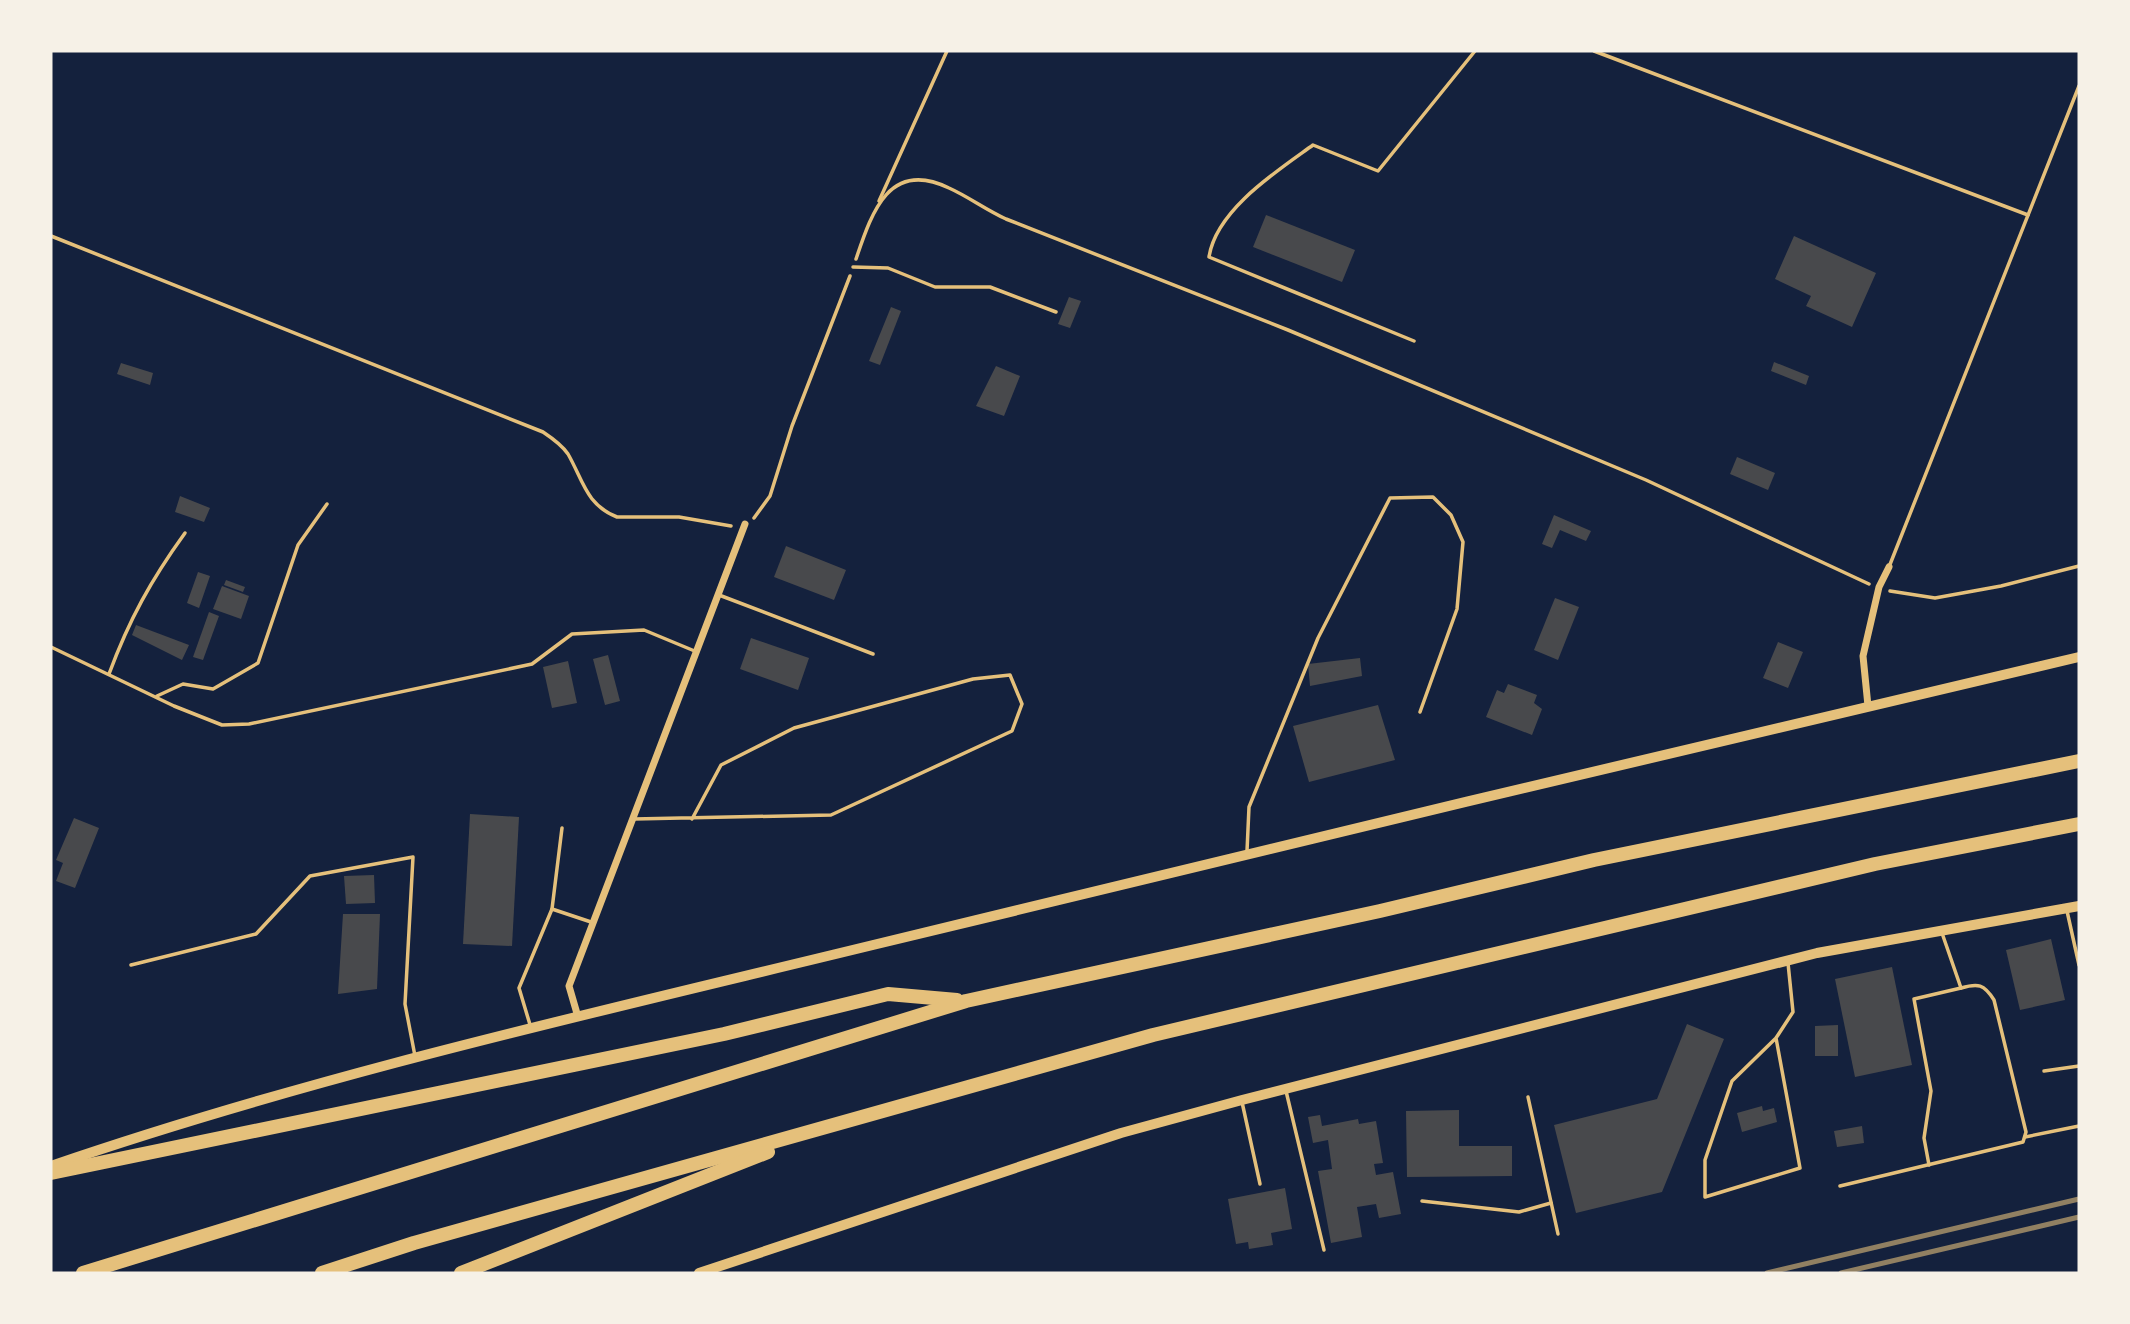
<svg xmlns="http://www.w3.org/2000/svg" width="2130" height="1324" font-family="'Archivo Narrow',sans-serif">
	<rect width="100%" height="100%" fill="#14213d"/>
	<g fill="#48494c">
		<polygon points="1266,215 1355,250 1342,282 1253,247"/>
		<polygon points="1794,236 1876,273 1852,327 1806,306 1811,296 1775,279"/>
		<polygon points="1069,297 1081,301 1070,328 1058,324"/>
		<polygon points="891,307 901,311 880,365 869,361"/>
		<polygon points="1774,362 1809,376 1806,385 1771,371"/>
		<polygon points="121,363 153,373 150,385 117,374"/>
		<polygon points="996,366 1020,376 1004,416 976,406"/>
		<polygon points="1737,457 1775,473 1768,490 1730,474"/>
		<polygon points="180,496 210,508 204,522 175,512"/>
		<polygon points="1554,515 1591,531 1586,541 1560,530 1552,548 1542,544"/>
		<polygon points="786,546 846,570 834,600 774,577"/>
		<polygon points="198,572 210,576 199,608 187,603"/>
		<polygon points="226,580 245,587 243,592 224,585"/>
		<polygon points="222,586 249,596 241,619 213,609"/>
		<polygon points="1555,598 1579,607 1558,660 1534,650"/>
		<polygon points="209,612 219,616 203,660 193,657"/>
		<polygon points="136,625 189,645 182,660 132,635"/>
		<polygon points="751,638 809,658 798,690 740,669"/>
		<polygon points="1778,642 1803,652 1788,688 1763,678"/>
		<polygon points="608,655 620,701 605,705 593,659"/>
		<polygon points="1360,658 1362,676 1310,686 1308,664"/>
		<polygon points="568,661 577,703 552,708 543,667"/>
		<polygon points="1508,684 1537,695 1534,703 1542,709 1532,735 1486,717 1497,690 1504,693"/>
		<polygon points="1378,705 1395,760 1309,782 1293,726"/>
		<polygon points="470,814 519,817 512,946 463,944"/>
		<polygon points="74,818 99,828 75,888 56,881 63,863 56,860"/>
		<polygon points="374,875 375,903 346,904 344,876"/>
		<polygon points="343,914 380,914 377,989 338,994"/>
		<polygon points="2051,939 2065,1000 2020,1010 2006,950"/>
		<polygon points="1892,967 1912,1065 1855,1077 1835,979"/>
		<polygon points="1687,1024 1724,1039 1662,1192 1576,1213 1554,1125 1657,1099"/>
		<polygon points="1838,1025 1838,1056 1815,1056 1815,1026"/>
		<polygon points="1762,1106 1763,1111 1774,1108 1777,1122 1742,1132 1737,1113"/>
		<polygon points="1459,1110 1459,1146 1512,1146 1512,1176 1407,1177 1406,1111"/>
		<polygon points="1320,1115 1322,1126 1358,1119 1359,1124 1376,1121 1383,1163 1374,1164 1376,1175 1393,1172 1401,1214 1379,1218 1376,1204 1357,1207 1362,1237 1331,1243 1318,1171 1332,1169 1328,1140 1313,1143 1308,1117"/>
		<polygon points="1862,1126 1864,1143 1837,1147 1834,1131"/>
		<polygon points="1285,1188 1292,1229 1271,1233 1273,1245 1249,1249 1248,1242 1236,1244 1228,1199"/>
	</g>
	<g fill="none" stroke-linecap="round" stroke-linejoin="round">
		<g stroke="#e5c07b" stroke-width="3.5">
			<polyline points="879,201 947,51"/>
			<path d="M51,236L543,432C552,438 562,445 568,454C583,480 586,505 617,517H679L731,526"/>
			<path d="M856,259C872,212 889,159 949,188C969,197 986,210 1006,219L1288,330L1646,480L1869,584"/>
			<polyline points="754,518 770,496 792,426 850,276"/>
			<polyline points="1890,591 1935,598 2001,586 2079,566"/>
		</g>
		<g stroke="#e5c07b" stroke-width="3.5">
			<polyline points="1594,51 2028,215"/>
			<polyline points="853,267 888,268 935,287 990,287 1056,312"/>
			<path d="M1414,341L1209,257C1216,210 1277,171 1313,145L1378,171L1475,51"/>
			<polyline points="1889,567 2079,86"/>
			<polyline points="719,595 873,654"/>
			<polyline points="51,647 174,706 222,725 249,724 532,664 572,634 644,630 697,652"/>
			<path d="M109,674C129,620 151,580 185,533"/>
			<polyline points="157,696 183,684 213,689 258,663 298,545 327,504"/>
			<polyline points="634,819 831,815 1012,731 1022,704 1010,675 973,679 794,728 721,765 692,819"/>
			<polyline points="1247,851 1249,807 1318,638 1390,498 1433,497 1451,515 1463,542 1457,609 1420,712"/>
			<polyline points="552,909 591,922"/>
			<polyline points="2067,911 2079,965"/>
			<polyline points="131,965 256,934 310,876 413,857 405,1004 415,1056"/>
			<polyline points="531,1028 519,988 552,909 562,828"/>
			<polyline points="1776,1038 1800,1168 1705,1197 1705,1160 1732,1081 1776,1038 1793,1012 1788,963"/>
			<polyline points="2044,1071 2079,1066"/>
			<polyline points="1286,1091 1324,1250"/>
			<polyline points="1528,1097 1558,1234"/>
			<polyline points="1242,1102 1260,1184"/>
			<polyline points="2025,1137 2079,1126"/>
			<polyline points="1929,1165 1924,1138 1931,1091 1914,999 1961,988"/>
			<path d="M1840,1186L2023,1142L2026,1132L1994,1000C1984,984 1978,983 1961,988L1942,933"/>
			<polyline points="1422,1201 1519,1212 1551,1203"/>
		</g>
		<g stroke="#e5c07b" stroke-width="7">
			<polyline points="1868,706 1863,656 1879,587 1889,567"/>
			<polyline points="578,1017 569,986 745,524"/>
		</g>
		<g stroke="#e5c07b" stroke-width="10">
			<path d="M51,1166C319,1074 598,1012 873,945C1275,847 1676,751 2079,657"/>
			<polyline points="699,1273 1121,1133 1242,1100 1817,953 2079,906"/>
		</g>
		<g stroke="#e5c07b" stroke-width="14">
			<polyline points="51,1173 724,1034 888,994 957,1000"/>
			<polyline points="83,1273 966,1001 1380,911 1594,860 2079,761"/>
			<polyline points="322,1273 414,1243 1153,1035 1875,864 2079,824"/>
			<polyline points="461,1273 768,1152"/>
		</g>
		<g stroke="#918062" stroke-width="5">
			<polyline points="1767,1273 2079,1199"/>
			<polyline points="1841,1273 2079,1217"/>
		</g>
	</g>
	<rect width="2130" height="1324" fill="none" stroke="#f6f1e7" stroke-width="105"/>
</svg>
